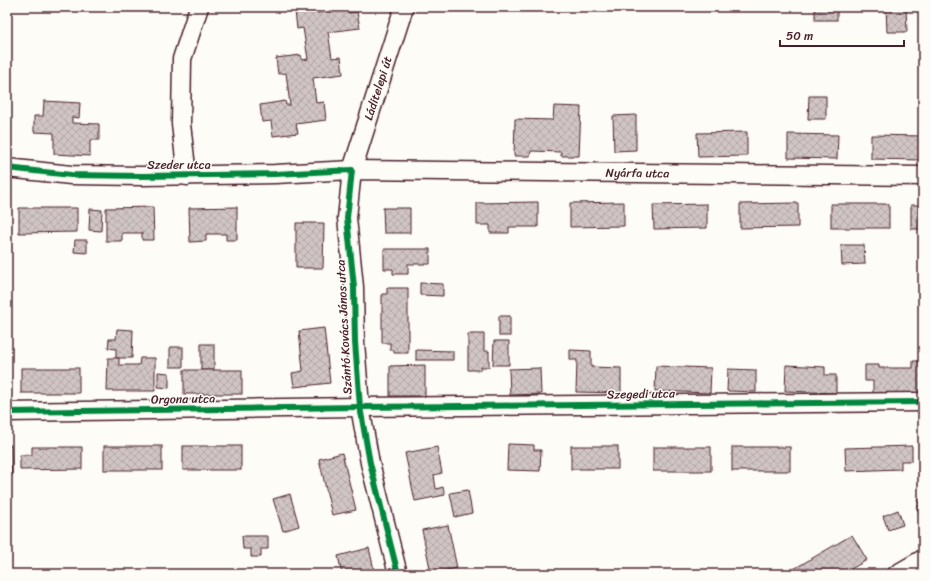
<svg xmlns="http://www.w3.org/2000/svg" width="930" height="581" font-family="Sriracha,sans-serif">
	<defs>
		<pattern id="building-cross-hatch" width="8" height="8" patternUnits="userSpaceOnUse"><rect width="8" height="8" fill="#d0c5c4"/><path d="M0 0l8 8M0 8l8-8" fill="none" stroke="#b4a9a9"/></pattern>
	</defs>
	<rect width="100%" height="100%" fill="#fdfcf7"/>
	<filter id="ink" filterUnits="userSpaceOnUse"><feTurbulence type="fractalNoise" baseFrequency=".025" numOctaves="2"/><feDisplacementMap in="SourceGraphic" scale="8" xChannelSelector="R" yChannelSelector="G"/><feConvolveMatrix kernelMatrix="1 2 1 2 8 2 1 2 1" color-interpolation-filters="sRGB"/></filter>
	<g filter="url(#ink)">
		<g fill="url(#building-cross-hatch)" stroke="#4a1f2b">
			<polygon points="323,7 348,7 349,13 357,12 360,28 328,32 332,58 341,57 343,74 313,78 316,103 324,102 326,120 296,124 298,133 273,136 271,121 262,122 260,105 285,101 286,105 290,105 286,73 278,74 276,58 301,55 302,60 308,59 303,28 297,29 295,11 317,8 318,13 324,12"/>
			<polygon points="457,7 475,7 474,10"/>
			<rect x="815" y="7" width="22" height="13"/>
			<polygon points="886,7 906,7 907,32 887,32"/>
			<polygon points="809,96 826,96 826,119 808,119"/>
			<polygon points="44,101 80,103 79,118 72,117 72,123 99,124 99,140 90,140 90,156 54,154 54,133 34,132 34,116 43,116"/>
			<polygon points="554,106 581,107 579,156 561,156 561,152 531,151 530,156 514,156 515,119 553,120"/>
			<polygon points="636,115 636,150 614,151 613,116"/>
			<polygon points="747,132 747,156 698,157 697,133"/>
			<polygon points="788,134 838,135 837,159 788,158"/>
			<polygon points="871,135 923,136 922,160 871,159"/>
			<polygon points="538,202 538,227 509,227 509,233 490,233 490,225 477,225 477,203"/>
			<polygon points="624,202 624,226 570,227 570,203"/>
			<polygon points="798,203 798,227 740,228 740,204"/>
			<polygon points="707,204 707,228 654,229 653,205"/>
			<rect x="831" y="204" width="58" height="24"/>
			<rect x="911" y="205" width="12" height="24"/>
			<polygon points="153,207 154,240 142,240 142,233 122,233 122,241 106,241 106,208"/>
			<polygon points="237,207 237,240 226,240 226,234 206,234 206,241 190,242 189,208"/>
			<polygon points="19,208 77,208 77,232 19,233"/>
			<polygon points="383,208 410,208 410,233 384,233"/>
			<polygon points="90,209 102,210 101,231 89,230"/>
			<polygon points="296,223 324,223 323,268 296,268"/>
			<polygon points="75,240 87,240 87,253 74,252"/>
			<polygon points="841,245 864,245 865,264 842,265"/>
			<polygon points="384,249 430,249 430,264 408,264 408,274 393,274 393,269 384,269"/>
			<polygon points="420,283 443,284 443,296 420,295"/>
			<polygon points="387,288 408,288 408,353 394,353 394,350 390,350 390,343 382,343 382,294 387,294"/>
			<rect x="499" y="316" width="11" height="20"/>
			<polygon points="324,328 330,383 294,387 292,373 303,371 299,331"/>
			<polygon points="117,329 133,330 132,358 116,358 116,349 108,348 109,339 116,339"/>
			<polygon points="468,334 484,334 484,351 489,351 489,367 481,367 481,370 468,370"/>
			<polygon points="494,341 509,341 509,365 493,365"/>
			<rect x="201" y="344" width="13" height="26"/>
			<rect x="170" y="347" width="13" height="20"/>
			<polygon points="416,350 453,351 453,360 416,360"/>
			<polygon points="570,350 591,351 591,367 621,368 621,393 576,392 577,360 570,360"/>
			<polygon points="108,358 119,358 119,365 139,365 140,358 155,358 155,391 107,391"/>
			<polygon points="913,361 923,361 923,393 873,393 873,381 865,381 865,365 879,365 879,368 913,368"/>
			<polygon points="425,365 425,396 390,396 390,366"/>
			<polygon points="786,365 825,367 825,375 836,375 836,393 785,391"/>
			<polygon points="656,366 711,368 710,393 655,391"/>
			<rect x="21" y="368" width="58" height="25"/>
			<polygon points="540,368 541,394 510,395 509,369"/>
			<polygon points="728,369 756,370 756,392 727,391"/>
			<rect x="184" y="370" width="58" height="24"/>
			<polygon points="158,372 169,373 169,388 158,387"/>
			<polygon points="508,444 534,445 534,450 541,450 540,471 507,470"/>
			<polygon points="7,445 11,445 12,476 7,476"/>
			<rect x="104" y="446" width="58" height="24"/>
			<rect x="183" y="446" width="58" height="24"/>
			<rect x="571" y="446" width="47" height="23"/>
			<polygon points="912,446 912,461 901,461 901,469 846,471 845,448"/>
			<polygon points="32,447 82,447 82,469 20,470 20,455 32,455"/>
			<polygon points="437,447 442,473 434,475 436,489 443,487 445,495 415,501 405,453"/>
			<rect x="653" y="447" width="58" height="24"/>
			<rect x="732" y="447" width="58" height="24"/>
			<polygon points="342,453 356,510 332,515 319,459"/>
			<polygon points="468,490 472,513 455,517 450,493"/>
			<polygon points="290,494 299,526 283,531 273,499"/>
			<polygon points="923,498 923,515 921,516 916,507 920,505 917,500"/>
			<polygon points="898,510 903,525 888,530 883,516"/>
			<polygon points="448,525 457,568 431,573 422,530"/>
			<polygon points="852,535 867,560 842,574 795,574 792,570"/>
			<polygon points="242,536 268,536 268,549 261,549 261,557 251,557 251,549 243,549"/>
			<polygon points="369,548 375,574 342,574 338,556"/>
		</g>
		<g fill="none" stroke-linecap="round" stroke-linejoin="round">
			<defs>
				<g id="minor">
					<path id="s1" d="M7,168L71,175L142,176L275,174L352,170L923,176"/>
					<polyline points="187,176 181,124 182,59 199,7"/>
					<polyline points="7,412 360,407 923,402"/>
					<path id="s2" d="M398,574L370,463L360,407L355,342L354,287L347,218L352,170L404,7"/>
					<polyline points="897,574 923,559"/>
				</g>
			</defs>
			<use href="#minor" stroke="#4a1f2b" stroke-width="21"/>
			<use href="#minor" stroke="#fdfcf7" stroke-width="18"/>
			<defs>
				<g id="cycleway">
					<polyline points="7,168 71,175 142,176 275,174 352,170 347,218 354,287 355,342 360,407 370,463 398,574"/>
					<polyline points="7,412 360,407 923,402"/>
				</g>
			</defs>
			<use href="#cycleway" stroke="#fdfcf7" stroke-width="8"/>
			<use href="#cycleway" stroke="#00873e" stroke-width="6"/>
		</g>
	</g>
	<g text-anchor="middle" stroke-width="3" stroke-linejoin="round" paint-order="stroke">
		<g font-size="12" fill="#4a1f2b" stroke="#fdfcf7">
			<text dy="4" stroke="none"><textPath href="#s2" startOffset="495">Láditelepi út</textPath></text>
			<text x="179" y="169">Szeder utca</text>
			<text dy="4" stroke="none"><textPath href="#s1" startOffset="631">Nyárfa utca</textPath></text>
			<text transform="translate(344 327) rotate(-93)" y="4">Szántó Kovács János utca</text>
			<text transform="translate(641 394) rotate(-1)" y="4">Szegedi utca</text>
			<text transform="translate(183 399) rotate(-1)" y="4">Orgona utca</text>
		</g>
	</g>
	<rect width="930" height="581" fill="none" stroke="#fdfcf7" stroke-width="24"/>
	<rect x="12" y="12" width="906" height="557" fill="none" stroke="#4a1f2b" stroke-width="1.5" filter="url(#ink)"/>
	<path d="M780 40v6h124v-6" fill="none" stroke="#4a1f2b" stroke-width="2"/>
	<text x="786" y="40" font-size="12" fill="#4a1f2b" stroke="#fdfcf7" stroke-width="3" paint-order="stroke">50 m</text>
</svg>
